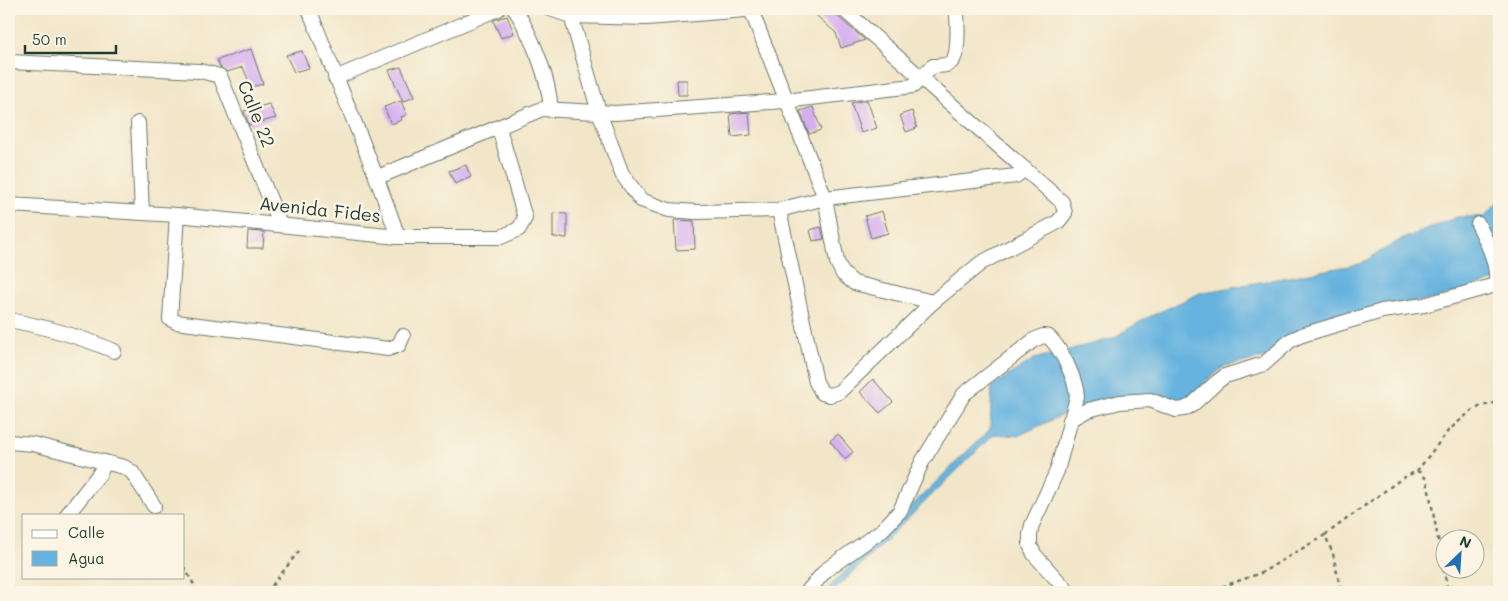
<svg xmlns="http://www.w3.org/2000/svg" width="1508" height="601" font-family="Mali,sans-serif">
	<rect width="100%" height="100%" fill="#fcf5e5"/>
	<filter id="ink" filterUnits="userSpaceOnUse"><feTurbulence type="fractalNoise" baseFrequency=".02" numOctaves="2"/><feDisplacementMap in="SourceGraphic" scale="10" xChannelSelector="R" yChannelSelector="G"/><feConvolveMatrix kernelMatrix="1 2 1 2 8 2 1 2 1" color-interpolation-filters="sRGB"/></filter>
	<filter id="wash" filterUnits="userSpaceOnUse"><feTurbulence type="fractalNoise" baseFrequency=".0096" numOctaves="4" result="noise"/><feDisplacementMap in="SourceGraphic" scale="20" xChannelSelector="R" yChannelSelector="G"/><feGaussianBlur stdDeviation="1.12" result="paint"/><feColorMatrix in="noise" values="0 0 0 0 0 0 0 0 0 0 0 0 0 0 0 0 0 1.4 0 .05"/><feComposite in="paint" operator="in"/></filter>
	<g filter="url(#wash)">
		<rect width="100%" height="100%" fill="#f2e6c9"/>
		<polygon fill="#66b3df" stroke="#42788a" points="1499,201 1499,279 1435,299 1372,308 1265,358 1225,366 1205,382 1193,399 1178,406 1107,399 1062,415 1018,436 994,434 833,592 824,592 990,429 992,386 1034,359 1111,339 1147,318 1200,293 1360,264 1400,240 1457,217 1484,217"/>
		<g id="blocks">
			<g fill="#d5aef0">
				<polygon points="809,9 833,9 837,16 865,40 841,48 836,33"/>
				<polygon points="507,16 514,33 501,38 493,20"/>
				<polygon points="251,49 263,84 251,87 243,67 227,72 220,67 217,60"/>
				<polygon points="302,51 309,68 294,72 286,55"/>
				<polygon points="401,67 414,97 403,102 389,70"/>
				<polygon points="677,80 687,80 687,95 678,95"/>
				<polygon points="867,100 877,128 861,133 851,103"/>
				<polygon points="401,101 407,115 401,117 402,120 391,124 384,107"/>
				<polygon points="269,104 276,118 249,125 244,111"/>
				<polygon points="813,107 821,130 809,134 800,111"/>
				<polygon points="912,111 917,128 906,132 900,115"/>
				<polygon points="749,112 751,135 732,137 730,114"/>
				<polygon points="466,165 471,177 455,184 449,171"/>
				<polygon points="882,211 888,233 871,238 865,216"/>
				<polygon points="553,213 567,214 567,238 553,237"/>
				<polygon points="674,220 694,221 695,249 676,250"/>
				<polygon points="821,227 824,239 813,241 810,230"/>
				<polygon points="248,231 264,232 263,248 247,248"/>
				<polygon points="873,379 893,402 880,413 860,392"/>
				<polygon points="838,434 853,452 845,459 830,441"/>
			</g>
		</g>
	</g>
	<g filter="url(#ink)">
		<use href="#blocks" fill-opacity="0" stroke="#697868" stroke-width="1"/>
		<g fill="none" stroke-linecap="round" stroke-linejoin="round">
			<defs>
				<g id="minor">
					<path d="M309,9C338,85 372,159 398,237"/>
					<path d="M515,9C532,37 549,77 551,110"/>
					<polyline points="550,9 571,16 647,18 757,9"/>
					<polyline points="569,9 599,112 622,174 641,200 669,210 696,212 779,210 825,198 1016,176 1025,169"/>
					<polyline points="751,10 825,198 837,262 843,274 854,283 933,302 981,263 1058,222 1065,213 1062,202 843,9"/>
					<polyline points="9,62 200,71 220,76 280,224"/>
					<polyline points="335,78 498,9"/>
					<polyline points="138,123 142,213"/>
					<path d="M378,177L542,109L615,113L785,101L913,86L933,66C940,65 947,67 952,61C960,53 957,21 957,9"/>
					<polyline points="9,205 177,215 398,237 501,237 519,229 525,218 499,128"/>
					<polyline points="779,210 816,382 822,393 830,395 839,392 933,302"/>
					<polyline points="177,215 170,319 176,322 388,349 399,345 403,336"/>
					<path d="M9,320C46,327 80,336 114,351"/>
					<path d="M1070,420L1088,410L1120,402L1150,400L1176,410L1184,409L1192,405L1217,382L1225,376L1264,364L1291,340L1302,335L1382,311L1424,305L1492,286L1496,283C1498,263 1487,242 1478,224"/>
					<polyline points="9,442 33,444 124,467 132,472 154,506"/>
					<polyline points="67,515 100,473 105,462"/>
					<path d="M807,592L826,570L881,531L900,511L922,462L964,394L1034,340L1043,336L1049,337C1062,350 1076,379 1077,397L1057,471L1032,525L1030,535V545L1034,554L1068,592"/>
				</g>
			</defs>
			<use href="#minor" stroke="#697868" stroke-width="16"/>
			<g stroke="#697868" stroke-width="2.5" stroke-dasharray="4 4" stroke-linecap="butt">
				<polyline points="1417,471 1421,473 1427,480 1448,592"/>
				<polyline points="1325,535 1401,479 1417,471 1448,431 1471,411 1481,406 1499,402"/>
				<polyline points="184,567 198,592"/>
				<polyline points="267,592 299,551"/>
				<polyline points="1207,592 1261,573 1325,535 1333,554 1341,592"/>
			</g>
			<use href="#minor" stroke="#fff" stroke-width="14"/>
		</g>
	</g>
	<g text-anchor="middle" stroke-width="5" stroke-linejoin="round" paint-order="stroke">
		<g font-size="18" fill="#1f3d34" stroke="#fcf5e5">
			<text transform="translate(256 114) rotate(68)" y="6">Calle 22</text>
			<text transform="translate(320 210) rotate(6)" y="6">Avenida Fides</text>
		</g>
	</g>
	<rect width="1508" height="601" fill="none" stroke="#fcf5e5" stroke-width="30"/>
	<rect x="22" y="514" width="162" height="65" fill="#fcf5e5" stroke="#a4ab9e"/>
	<rect x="32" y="530" width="25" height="8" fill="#ffffff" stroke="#a4ab9e"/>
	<text x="68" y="538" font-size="15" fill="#1f3d34">Calle</text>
	<rect x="32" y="551" width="25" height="15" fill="#66b3df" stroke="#a4ab9e"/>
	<text x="68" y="564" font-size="15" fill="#1f3d34">Agua</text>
	<g transform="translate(1460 554) rotate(25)"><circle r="24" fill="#fcf5e5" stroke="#a4ab9e"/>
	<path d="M0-4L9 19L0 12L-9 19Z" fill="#1f6fb2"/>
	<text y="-8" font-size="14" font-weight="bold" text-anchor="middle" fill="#1f3d34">N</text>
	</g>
	<path d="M25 45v8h91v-8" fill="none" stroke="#1f3d34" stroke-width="2.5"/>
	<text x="32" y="45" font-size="15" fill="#1f3d34" stroke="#fcf5e5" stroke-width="4" paint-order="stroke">50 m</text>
</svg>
